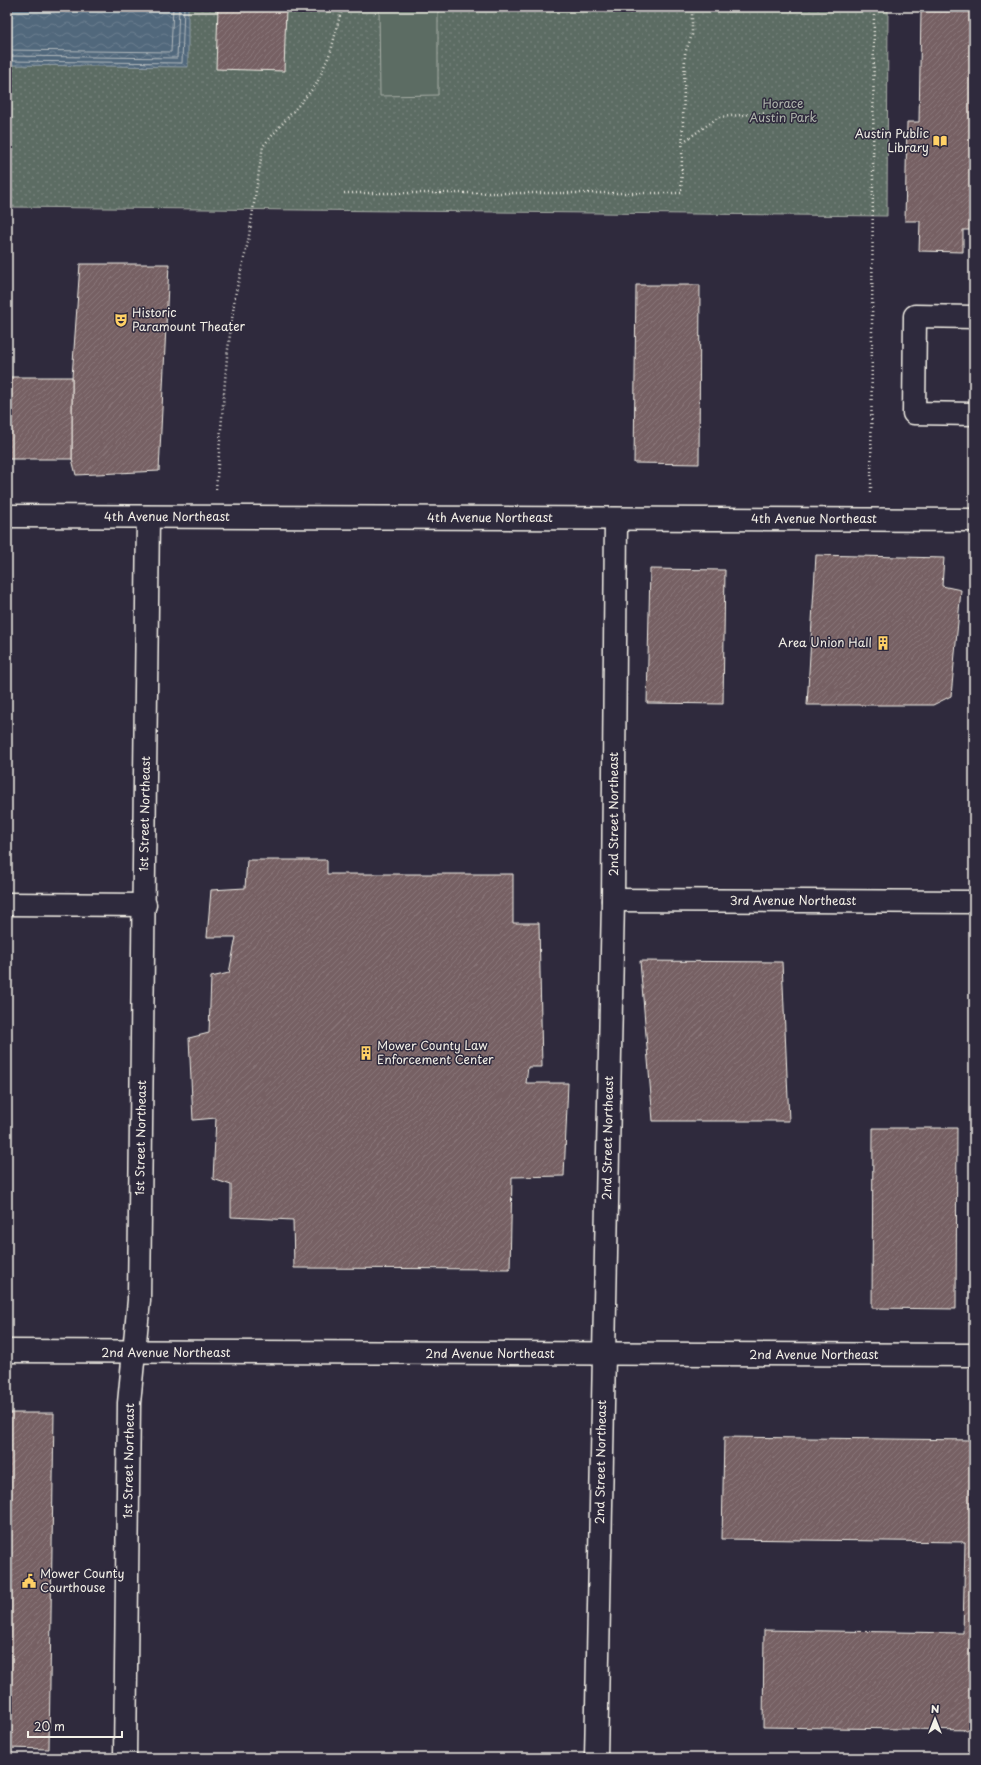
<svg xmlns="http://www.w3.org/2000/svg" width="981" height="1765" font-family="'Playpen Sans',sans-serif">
	<defs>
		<pattern id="grass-dots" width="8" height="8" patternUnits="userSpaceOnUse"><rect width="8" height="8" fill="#5c6c64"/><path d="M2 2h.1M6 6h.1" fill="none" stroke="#74817a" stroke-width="1.8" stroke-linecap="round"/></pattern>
		<pattern id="water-waves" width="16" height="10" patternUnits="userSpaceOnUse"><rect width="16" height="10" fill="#51687c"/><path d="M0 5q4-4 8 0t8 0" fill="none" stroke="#6b7e8f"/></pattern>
		<pattern id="building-hatch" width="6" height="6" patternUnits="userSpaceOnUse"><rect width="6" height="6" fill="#766064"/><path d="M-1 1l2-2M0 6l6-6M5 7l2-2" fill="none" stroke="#8a777a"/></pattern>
	</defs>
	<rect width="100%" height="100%" fill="#2f2a3d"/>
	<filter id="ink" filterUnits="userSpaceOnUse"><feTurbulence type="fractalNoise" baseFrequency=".025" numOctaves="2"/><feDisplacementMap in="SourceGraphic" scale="8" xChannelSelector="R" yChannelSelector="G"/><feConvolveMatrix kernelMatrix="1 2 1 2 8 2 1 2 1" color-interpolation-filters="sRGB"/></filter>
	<g filter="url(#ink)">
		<polygon fill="url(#grass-dots)" stroke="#a8aea6" points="7,7 888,7 887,216 7,207"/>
		<polygon fill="#5c6c64" stroke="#a8aea6" points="379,7 438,7 438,95 380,96"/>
		<polygon fill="url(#water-waves)" stroke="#929fa7" points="7,7 188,7 188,67 7,65"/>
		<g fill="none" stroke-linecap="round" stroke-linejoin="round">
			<g stroke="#b3babd" stroke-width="1">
				<polyline points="7,50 171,52 173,7"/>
				<polyline points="7,56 177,58 179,7"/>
				<polyline points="7,61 182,63 184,7"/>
			</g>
		</g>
		<g fill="url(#building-hatch)" stroke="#f4f1e8">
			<polygon points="218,7 286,7 284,71 216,69"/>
			<polygon points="921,11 974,12 974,230 963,230 963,252 919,251 920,221 905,221 907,122 919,122"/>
			<polygon points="80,264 169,264 159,471 76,475 72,459 72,377"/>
			<polygon points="636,285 700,285 699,464 634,463"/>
			<rect x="7" y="377" width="65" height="82"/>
			<polygon points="816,555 944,558 942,586 961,590 951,696 933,705 807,705"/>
			<polygon points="650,569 725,570 723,704 647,703"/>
			<polygon points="247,860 327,860 327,874 513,874 513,923 539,923 542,1067 528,1067 526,1083 568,1083 564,1176 512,1177 510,1269 294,1268 293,1220 231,1217 231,1185 213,1179 216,1118 193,1120 189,1038 209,1033 211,977 229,973 236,937 207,937 211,890 245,888"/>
			<polygon points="640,961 782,962 789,1121 653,1121"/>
			<polygon points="873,1128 957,1128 956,1309 872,1308"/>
			<polygon points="7,1413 54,1413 49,1749 7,1748"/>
			<polygon points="724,1437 974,1440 974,1730 763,1727 764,1630 963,1633 965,1542 722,1539"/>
		</g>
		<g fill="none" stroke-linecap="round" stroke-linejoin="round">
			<defs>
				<g id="minor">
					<polyline points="974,317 915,316 914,413 974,414"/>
					<polyline points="7,516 974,520"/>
					<polyline points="613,900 974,902"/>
					<polyline points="7,904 145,905"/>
					<polyline points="7,1351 974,1355"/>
					<polyline points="125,1758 129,1403 139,1300 148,517"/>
					<polyline points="596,1758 613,900 616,519"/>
				</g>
			</defs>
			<use href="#minor" stroke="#f4f1e8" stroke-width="25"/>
			<g stroke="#f4f1e8" stroke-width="2.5" stroke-dasharray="1 3" stroke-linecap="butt">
				<polyline points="683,142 719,117 765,113"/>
				<polyline points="344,193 681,193 685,53 692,35 692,7"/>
				<polyline points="216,489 227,357 235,296 248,242 263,146 316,85 331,51 342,7"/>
				<polyline points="871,492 874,7"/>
			</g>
			<use href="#minor" stroke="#2f2a3d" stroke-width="22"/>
		</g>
	</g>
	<defs>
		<symbol id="library-bare" viewBox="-9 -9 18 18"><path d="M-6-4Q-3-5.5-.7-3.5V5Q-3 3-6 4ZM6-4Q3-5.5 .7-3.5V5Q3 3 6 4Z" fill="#ffd166" stroke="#2f2a3d" stroke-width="2.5" paint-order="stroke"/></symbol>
		<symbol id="theatre-bare" viewBox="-9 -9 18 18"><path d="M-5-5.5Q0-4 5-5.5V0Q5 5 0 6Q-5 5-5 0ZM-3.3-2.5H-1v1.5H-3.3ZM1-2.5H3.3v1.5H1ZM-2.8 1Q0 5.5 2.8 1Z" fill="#ffd166" stroke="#2f2a3d" stroke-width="2.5" paint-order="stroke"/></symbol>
		<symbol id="building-bare" viewBox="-9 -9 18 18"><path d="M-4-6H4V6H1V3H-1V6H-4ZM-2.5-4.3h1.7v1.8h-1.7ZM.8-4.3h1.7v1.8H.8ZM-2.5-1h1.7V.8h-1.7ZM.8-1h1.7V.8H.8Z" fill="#ffd166" stroke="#2f2a3d" stroke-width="2.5" paint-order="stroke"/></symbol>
		<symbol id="civic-bare" viewBox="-9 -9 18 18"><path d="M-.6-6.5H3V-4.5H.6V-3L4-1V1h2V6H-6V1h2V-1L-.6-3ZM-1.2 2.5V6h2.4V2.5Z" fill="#ffd166" stroke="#2f2a3d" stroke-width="2.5" paint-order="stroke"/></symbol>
	</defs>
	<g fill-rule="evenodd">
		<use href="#library-bare" x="930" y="131" width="20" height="20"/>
		<use href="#theatre-bare" x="111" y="310" width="20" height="20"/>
		<use href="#building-bare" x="873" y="633" width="20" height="20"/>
		<use href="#building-bare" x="356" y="1043" width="20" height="20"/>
		<use href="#civic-bare" x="19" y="1571" width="20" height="20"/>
	</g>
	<g text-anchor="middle" stroke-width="3" stroke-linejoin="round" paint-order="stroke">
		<g font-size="12" fill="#b0b5ad" stroke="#2f2a3d">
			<text x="783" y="108">Horace<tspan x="783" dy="14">Austin Park</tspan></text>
		</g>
		<g font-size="12" fill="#f4f1e8" stroke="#2f2a3d" text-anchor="start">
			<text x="929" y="138" text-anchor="end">Austin Public<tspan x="929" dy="14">Library</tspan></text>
			<text x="132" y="317">Historic<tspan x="132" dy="14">Paramount Theater</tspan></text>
			<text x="872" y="647" text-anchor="end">Area Union Hall</text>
			<text x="377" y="1050">Mower County Law<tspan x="377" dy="14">Enforcement Center</tspan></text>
			<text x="40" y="1578">Mower County<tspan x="40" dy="14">Courthouse</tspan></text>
		</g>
		<g font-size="12" fill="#f4f1e8" stroke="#2f2a3d">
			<text x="167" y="521">4th Avenue Northeast</text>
			<text x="490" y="522">4th Avenue Northeast</text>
			<text x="814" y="523">4th Avenue Northeast</text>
			<text transform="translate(145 814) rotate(-89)" y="4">1st Street Northeast</text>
			<text transform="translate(614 814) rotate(-90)" y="4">2nd Street Northeast</text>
			<text x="793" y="905">3rd Avenue Northeast</text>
			<text transform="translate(141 1138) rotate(-89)" y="4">1st Street Northeast</text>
			<text transform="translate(608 1138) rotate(-89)" y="4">2nd Street Northeast</text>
			<text x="166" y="1357">2nd Avenue Northeast</text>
			<text x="490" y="1358">2nd Avenue Northeast</text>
			<text x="814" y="1359">2nd Avenue Northeast</text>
			<text transform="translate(129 1461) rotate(-89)" y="4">1st Street Northeast</text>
			<text transform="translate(601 1462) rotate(-89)" y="4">2nd Street Northeast</text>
		</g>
	</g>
	<rect width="981" height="1765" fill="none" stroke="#2f2a3d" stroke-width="24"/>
	<rect x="12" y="12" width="957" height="1741" fill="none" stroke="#f4f1e8" stroke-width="1.5" filter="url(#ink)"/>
	<g transform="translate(935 1719)" stroke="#2f2a3d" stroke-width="3" paint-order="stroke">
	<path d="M0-3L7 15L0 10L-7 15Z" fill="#f4f1e8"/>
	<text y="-6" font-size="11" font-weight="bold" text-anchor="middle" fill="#f4f1e8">N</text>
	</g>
	<path d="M28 1731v6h94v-6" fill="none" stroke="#f4f1e8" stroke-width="2"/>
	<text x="34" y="1731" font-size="12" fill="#f4f1e8" stroke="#2f2a3d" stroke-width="3" paint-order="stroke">20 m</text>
</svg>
